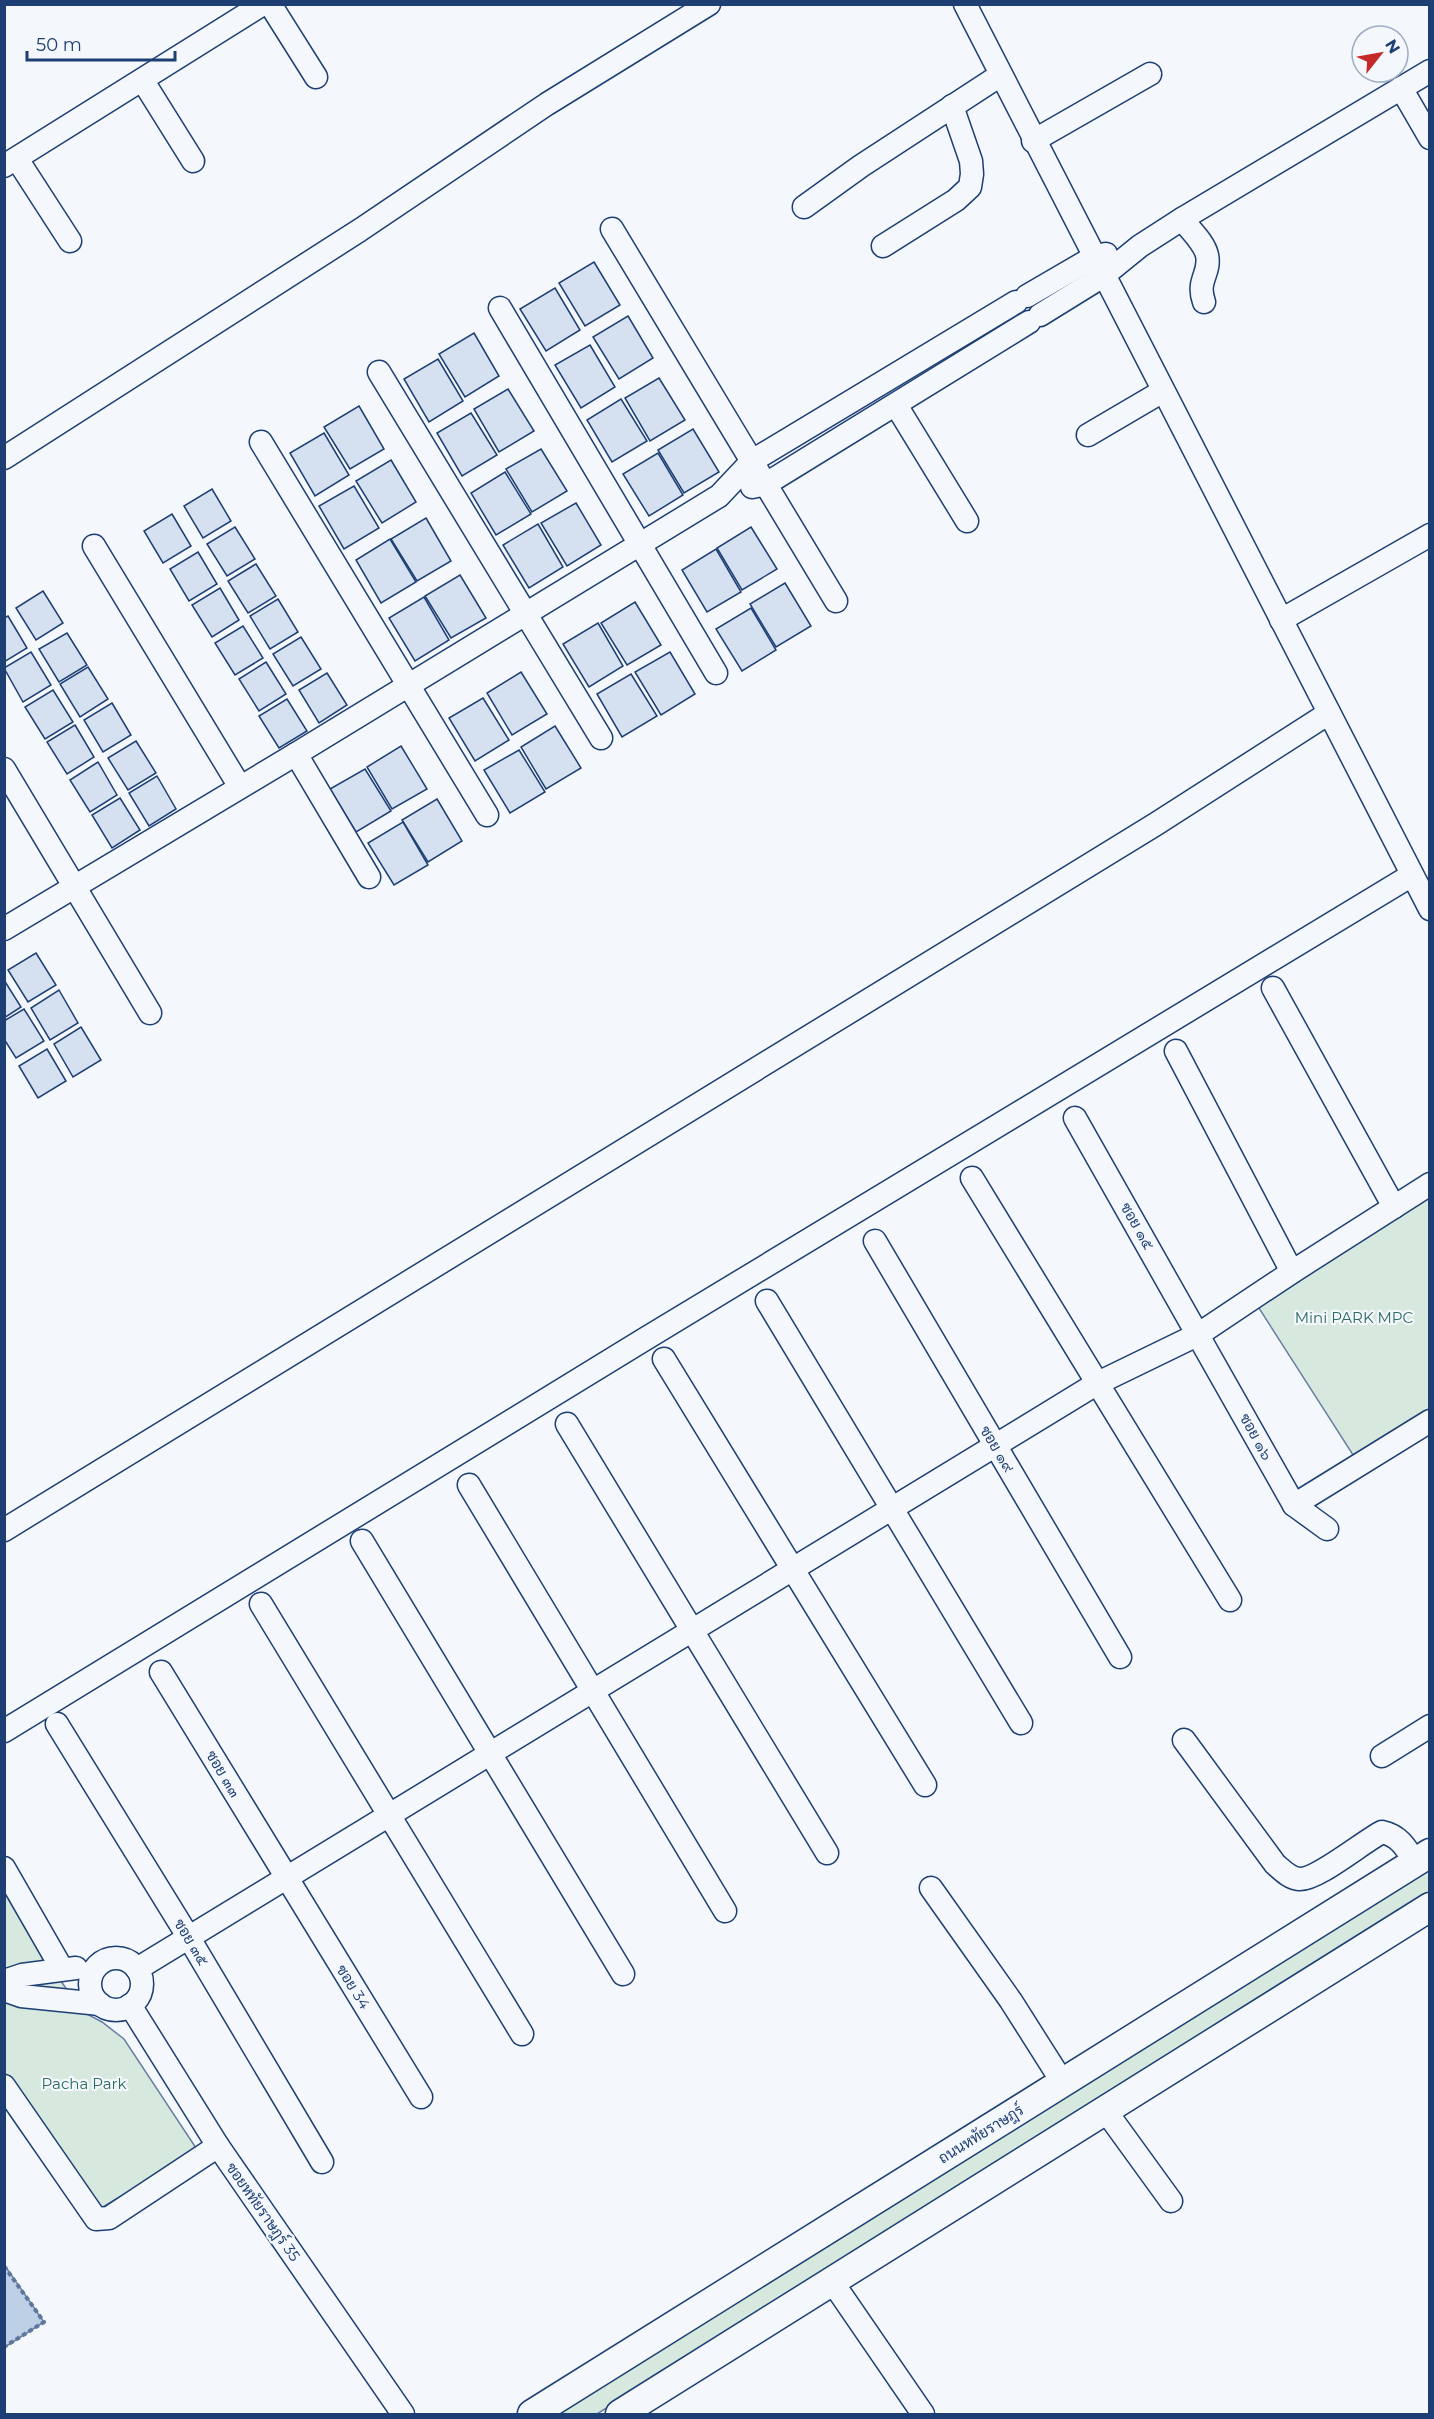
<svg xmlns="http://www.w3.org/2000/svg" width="1434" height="2419" font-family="Montserrat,Sarabun,sans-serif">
	<rect width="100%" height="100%" fill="#f4f7fb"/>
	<g fill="#d7e8df" stroke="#687fa3" stroke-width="1.5">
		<polygon points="1429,1182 1429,1411 1355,1458 1248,1291"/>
		<polygon points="1429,1865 1429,1895 597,2414 551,2414"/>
		<polygon points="4,1890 40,1952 83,2012 102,2022 124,2039 198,2151 101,2208 5,2073"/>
	</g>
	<polygon fill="#bed0e5" stroke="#687fa3" stroke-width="1.5" points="5,2266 44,2322 5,2347 4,2347"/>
	<g fill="#d5e0f0" stroke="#1d3f73" stroke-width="1.5">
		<polygon points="594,262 620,305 585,326 559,283"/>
		<polygon points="555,288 580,330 546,351 520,309"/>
		<polygon points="628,316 653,358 619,379 593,337"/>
		<polygon points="474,333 499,376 465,397 439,354"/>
		<polygon points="590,345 615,387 581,408 555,365"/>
		<polygon points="438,359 463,401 429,422 404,379"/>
		<polygon points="659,378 685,420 650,441 625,398"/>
		<polygon points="508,389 534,431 499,452 474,409"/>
		<polygon points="621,399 647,441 612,462 587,420"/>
		<polygon points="359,406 384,449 350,469 324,427"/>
		<polygon points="471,413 497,455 462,476 437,433"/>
		<polygon points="693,429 719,472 684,493 658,450"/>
		<polygon points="324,433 349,475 315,496 290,453"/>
		<polygon points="541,449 567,491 532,512 506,469"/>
		<polygon points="658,453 683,495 649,516 623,474"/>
		<polygon points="391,460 416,502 382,523 356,481"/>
		<polygon points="505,472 531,514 496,535 471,493"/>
		<polygon points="354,486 379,528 344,549 319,506"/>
		<polygon points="212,489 231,521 203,538 184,506"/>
		<polygon points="576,503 601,545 567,566 541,523"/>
		<polygon points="172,514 191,546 163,563 144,531"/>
		<polygon points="426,518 451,561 417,581 391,539"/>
		<polygon points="538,524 563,567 529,588 503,545"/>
		<polygon points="235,527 255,559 227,576 207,544"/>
		<polygon points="751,527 777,569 742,590 717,548"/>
		<polygon points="390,539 416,582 381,603 356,560"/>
		<polygon points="716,549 741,592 707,612 682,570"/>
		<polygon points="198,552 217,584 189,601 170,569"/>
		<polygon points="256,564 276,596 248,613 228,581"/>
		<polygon points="460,575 486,618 451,638 425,596"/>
		<polygon points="785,583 811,626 776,647 750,604"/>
		<polygon points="220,588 239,620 212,637 192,605"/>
		<polygon points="43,591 63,623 36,640 16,608"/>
		<polygon points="424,597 449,640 415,661 389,618"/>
		<polygon points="278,599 298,632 270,649 250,616"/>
		<polygon points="635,602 661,645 627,665 601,623"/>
		<polygon points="751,608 776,650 742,671 716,629"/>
		<polygon points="8,616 27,648 4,662 4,618"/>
		<polygon points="598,623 623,666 589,687 563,644"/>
		<polygon points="243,626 263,658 235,675 215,643"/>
		<polygon points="67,633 87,665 59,682 39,649"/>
		<polygon points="301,637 321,669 293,686 273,654"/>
		<polygon points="31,652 51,685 23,702 4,668"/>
		<polygon points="670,652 695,694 661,715 635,672"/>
		<polygon points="266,662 286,694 259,711 239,679"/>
		<polygon points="88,667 108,699 80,717 60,684"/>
		<polygon points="521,672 547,714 512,735 487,693"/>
		<polygon points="327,673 347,705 319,723 299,690"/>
		<polygon points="631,674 657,716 622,737 597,694"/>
		<polygon points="53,690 73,722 45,739 25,707"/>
		<polygon points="483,698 509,740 475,761 449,718"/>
		<polygon points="287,699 307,731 279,748 259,716"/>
		<polygon points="112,703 131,735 103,752 84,720"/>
		<polygon points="75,725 94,757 67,774 47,742"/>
		<polygon points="555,726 581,768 546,789 521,747"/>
		<polygon points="136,741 156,773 128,790 108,758"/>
		<polygon points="401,746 427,789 392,809 367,767"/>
		<polygon points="519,750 545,792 510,813 484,770"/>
		<polygon points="98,762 117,795 90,812 70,780"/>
		<polygon points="365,769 391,811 356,832 330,789"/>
		<polygon points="157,776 176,809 149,826 129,793"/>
		<polygon points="120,798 140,830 112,848 92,815"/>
		<polygon points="437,799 462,841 428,862 402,820"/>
		<polygon points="403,822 428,865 394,885 368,843"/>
		<polygon points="36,953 56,985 28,1002 8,970"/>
		<polygon points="4,980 21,1007 4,1018"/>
		<polygon points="59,990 78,1023 50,1040 31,1008"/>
		<polygon points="24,1009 44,1041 16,1058 4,1039 4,1021"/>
		<polygon points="81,1027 101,1060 73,1077 54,1044"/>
		<polygon points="47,1049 66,1081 38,1098 19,1066"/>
	</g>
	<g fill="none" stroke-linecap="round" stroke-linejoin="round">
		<defs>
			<g id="minor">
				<polyline points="270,4 316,77"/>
				<polyline points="965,4 1430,909"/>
				<polyline points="143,81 193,161"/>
				<polyline points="1401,88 1430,138"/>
				<polyline points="1033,141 1150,74"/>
				<polyline points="17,159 70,241"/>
				<polyline points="4,166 263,4"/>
				<polyline points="804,207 861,166 999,76"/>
				<path d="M1182,219C1190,230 1204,242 1207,255C1211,274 1196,280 1204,302"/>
				<polyline points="612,229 836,601"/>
				<polyline points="883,246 956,200 970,187 972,174 971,161 952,106"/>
				<polyline points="1027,296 1094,257 1106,254"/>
				<polyline points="500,308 716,673"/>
				<polyline points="1040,315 1103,276 1140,246 1182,219 1430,71"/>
				<polyline points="379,372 601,738"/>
				<polyline points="896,405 967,521"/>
				<polyline points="1088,435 1163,391"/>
				<polyline points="261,442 487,815"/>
				<polyline points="4,458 360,230 547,104 709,4"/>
				<polyline points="752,487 766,484 1029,322"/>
				<polyline points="94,546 240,787"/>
				<polyline points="1281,620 1430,535"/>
				<polyline points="296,754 369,877"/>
				<polyline points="4,769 150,1013"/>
				<polyline points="4,929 296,754 719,496 752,461 1016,302"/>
				<polyline points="1273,988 1394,1207"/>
				<polyline points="1176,1051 1292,1272"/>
				<polyline points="1075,1118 1294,1505 1327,1529"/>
				<polyline points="972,1178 1230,1600"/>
				<polyline points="875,1241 1120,1657"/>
				<polyline points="767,1301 1021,1723"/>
				<polyline points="664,1359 925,1785"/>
				<polyline points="567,1424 827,1853"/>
				<polyline points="469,1485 725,1911"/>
				<polyline points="1294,1505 1430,1421"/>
				<polyline points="4,1530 1156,824 1329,713"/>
				<polyline points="362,1541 623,1974"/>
				<polyline points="261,1604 522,2034"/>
				<polyline points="161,1672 421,2097"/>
				<polyline points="57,1724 189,1938 322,2162"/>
				<polyline points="4,1731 645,1339 1412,875"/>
				<path d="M1184,1740L1275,1864C1282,1870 1289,1878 1299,1879C1316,1881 1364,1841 1382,1832C1400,1836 1406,1848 1415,1862"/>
				<polyline points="1382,1756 1430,1726"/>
				<polyline points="4,1868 62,1969"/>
				<polyline points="931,1888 1011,2001 1063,2083"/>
				<circle cx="116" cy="1984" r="26"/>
				<polyline points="137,1969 1096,1384 1199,1334 1292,1272 1430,1184"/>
				<polyline points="4,1981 22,1975 76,1968"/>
				<polyline points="4,1990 21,1996 100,2004"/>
				<polyline points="130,2005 218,2146 403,2414"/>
				<polyline points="4,2086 96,2219 109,2218 218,2146"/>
				<polyline points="1105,2110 1171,2201"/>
				<polyline points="831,2280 923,2414"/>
			</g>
			<g id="major">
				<polyline points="532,2414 1430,1853"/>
				<polyline points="620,2414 1430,1907"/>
			</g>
		</defs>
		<use href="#minor" stroke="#1d3f73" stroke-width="25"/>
		<use href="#major" stroke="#1d3f73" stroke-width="31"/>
		<polyline stroke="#5e769c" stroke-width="4" stroke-dasharray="4.5 3" stroke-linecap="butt" points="4,2266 44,2322 4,2347"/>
		<use href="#minor" stroke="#f4f7fb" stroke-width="22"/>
		<use href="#major" stroke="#f4f7fb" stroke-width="28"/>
	</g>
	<g text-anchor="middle" stroke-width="4.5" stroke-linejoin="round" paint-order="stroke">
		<g font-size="15" fill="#1d3f73" stroke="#f4f7fb">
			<text transform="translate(1137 1226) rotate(60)" y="5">ซอย ๑๕</text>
			<text transform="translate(1256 1437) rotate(61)" y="5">ซอย ๑๖</text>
			<text transform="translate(997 1449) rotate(59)" y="5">ซอย ๑๙</text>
			<text transform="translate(223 1774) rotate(59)" y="5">ซอย ๓๓</text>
			<text transform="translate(191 1942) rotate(59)" y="5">ซอย ๓๕</text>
			<text transform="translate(353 1987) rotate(58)" y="5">ซอย 34</text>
			<text transform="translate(981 2134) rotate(-32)" y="5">ถนนหทัยราษฎร์</text>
			<text transform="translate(263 2212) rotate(55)" y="5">ซอยหทัยราษฎร์ 35</text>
		</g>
		<g font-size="15" fill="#2c6c60" stroke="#f4f7fb">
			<text x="1354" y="1323">Mini PARK MPC</text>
			<text x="84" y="2089">Pacha Park</text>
		</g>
	</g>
	<rect width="1434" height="2419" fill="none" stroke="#1d3f73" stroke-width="12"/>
	<g transform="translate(1380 54) rotate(59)"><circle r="28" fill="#f4f7fb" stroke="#9eadc5" stroke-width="1.5"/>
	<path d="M0-4.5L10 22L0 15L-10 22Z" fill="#c62828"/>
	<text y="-9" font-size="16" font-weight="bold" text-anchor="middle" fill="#1d3f73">N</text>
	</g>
	<path d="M27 51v9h148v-9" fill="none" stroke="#1d3f73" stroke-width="3"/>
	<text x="36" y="51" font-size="18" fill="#1d3f73" stroke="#f4f7fb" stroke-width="4.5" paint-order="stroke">50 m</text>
</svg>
